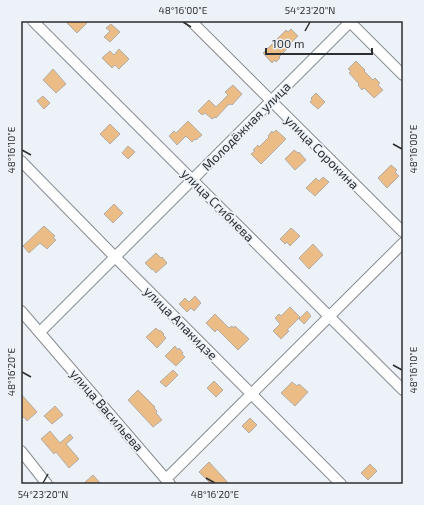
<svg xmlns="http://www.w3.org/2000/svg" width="424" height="505" font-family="'Exo 2',sans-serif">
	<rect width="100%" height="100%" fill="#edf2f8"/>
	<g fill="#ecbc87" stroke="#b2ada7">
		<polygon points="65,21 89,21 77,33"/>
		<polygon points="111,24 120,32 110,42 104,37 110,31 106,28"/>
		<polygon points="291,29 298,36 291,43 292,44 279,57 280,58 276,62 275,60 272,63 263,53 286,30 288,32"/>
		<polygon points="119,49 129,59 119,69 115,65 112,68 102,58 110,51 114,55"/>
		<polygon points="356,61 365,70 364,71 373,80 375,78 380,83 378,85 383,90 374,98 364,88 362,90 358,85 359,84 349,73 351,71 348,69"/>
		<polygon points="53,69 66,84 56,93 43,80"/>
		<polygon points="233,85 242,94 232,105 231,104 228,105 216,118 215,117 212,119 205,113 202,115 198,111 209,100 216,107 228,95 225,92"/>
		<polygon points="316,93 325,102 318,109 310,102 312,100 311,98"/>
		<polygon points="43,96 50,103 44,109 37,101"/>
		<polygon points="188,121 202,135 196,140 195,139 192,142 186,136 177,145 169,136 174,131 176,133"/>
		<polygon points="110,124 120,134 110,144 100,134"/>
		<polygon points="276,130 286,139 261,164 251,154 255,151 253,150 258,145 259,147 269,137 268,136 272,131 273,133"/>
		<polygon points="128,146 135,152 128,159 122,153"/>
		<polygon points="294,150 298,153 299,152 306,160 295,170 285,159"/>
		<polygon points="391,165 397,170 395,172 399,176 387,188 378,178"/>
		<polygon points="323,177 329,182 315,196 306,188 316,178 319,181"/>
		<polygon points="114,204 123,213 113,223 104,214"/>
		<polygon points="44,226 55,236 53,238 56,240 47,249 40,243 29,253 23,246"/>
		<polygon points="291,228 300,236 290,246 287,242 285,244 280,239"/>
		<polygon points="313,244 323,255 309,269 299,258"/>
		<polygon points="156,253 161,258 162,257 167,263 156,273 153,269 152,270 145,263"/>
		<polygon points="195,296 201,303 194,311 191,308 187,312 179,304 185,298 189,302"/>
		<polygon points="290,307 300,317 287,330 289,331 281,339 273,331 280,324 275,318 279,314 281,316"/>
		<polygon points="307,311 311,316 304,324 299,319"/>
		<polygon points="215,314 229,328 232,326 233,328 235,326 249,339 238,350 217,329 215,332 206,323"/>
		<polygon points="156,328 159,331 160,330 164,334 163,335 166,338 157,348 146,337"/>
		<polygon points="175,346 178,350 179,348 183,353 182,354 185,357 176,366 165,356"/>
		<polygon points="173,370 178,375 166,387 160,382"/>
		<polygon points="214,381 223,390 216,397 207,388"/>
		<polygon points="292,382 297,386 299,384 308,392 295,406 281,393"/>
		<polygon points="138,390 155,407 154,408 157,411 156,413 162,420 153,427 128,400"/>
		<polygon points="21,394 37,412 27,421 24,417 21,419"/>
		<polygon points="55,406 63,415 52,424 44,416"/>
		<polygon points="250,418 257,425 249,433 242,426"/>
		<polygon points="50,431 60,443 70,434 73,438 66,444 79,459 69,468 56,452 54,454 41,439"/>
		<polygon points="209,462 222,476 229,484 211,484 199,472"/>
		<polygon points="370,464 377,471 368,480 361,473"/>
		<polygon points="93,475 101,484 83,484"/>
	</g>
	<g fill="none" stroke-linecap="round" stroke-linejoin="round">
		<defs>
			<g id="minor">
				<polyline points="33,21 403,390"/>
				<polyline points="191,21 403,232"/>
				<polyline points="349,21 403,75"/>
				<polyline points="21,161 115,257 341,484"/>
				<polyline points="21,311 170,484"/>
				<polyline points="40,332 351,21"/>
				<polyline points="21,451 47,484"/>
				<polyline points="166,479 403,243"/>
			</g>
		</defs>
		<use href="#minor" stroke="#888d93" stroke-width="12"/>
		<use href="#minor" stroke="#fff" stroke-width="10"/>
	</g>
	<path fill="none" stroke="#2c2e31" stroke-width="1.5" d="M183,22L191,27M305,31L310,22M393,144L402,149M22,150L31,155M393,365L402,370M22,372L31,377M206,478L215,483M43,483L48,474"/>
	<g text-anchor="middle" stroke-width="3.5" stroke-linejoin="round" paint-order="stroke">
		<g font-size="13" fill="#2c2e31" stroke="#edf2f8">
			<text transform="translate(246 126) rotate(-45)" y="5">Молодёжная улица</text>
			<text transform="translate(322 152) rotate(45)" y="5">улица Сорокина</text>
			<text transform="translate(218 205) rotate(45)" y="5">улица Сгибнева</text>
			<text transform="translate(181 323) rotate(45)" y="5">улица Апакидзе</text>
			<text transform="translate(107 410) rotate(49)" y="5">улица Васильева</text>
		</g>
	</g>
	<rect width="424" height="505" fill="none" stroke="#edf2f8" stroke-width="44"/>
	<path d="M266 48v6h106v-6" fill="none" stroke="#2c2e31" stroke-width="2"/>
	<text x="272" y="48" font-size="12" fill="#2c2e31" stroke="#edf2f8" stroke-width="3" paint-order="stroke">100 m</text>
	<rect x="22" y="22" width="380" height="461" fill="none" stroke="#2c2e31" stroke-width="1.5"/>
	<g font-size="10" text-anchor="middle" fill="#2c2e31">
		<text x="183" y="14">48°16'00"E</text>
		<text x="310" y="14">54°23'20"N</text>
		<text transform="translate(413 149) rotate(-90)" y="4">48°16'00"E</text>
		<text transform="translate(11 150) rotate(-90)" y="4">48°16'10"E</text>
		<text transform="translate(413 370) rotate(-90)" y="4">48°16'10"E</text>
		<text transform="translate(11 372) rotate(-90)" y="4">48°16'20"E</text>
		<text x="43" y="498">54°23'20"N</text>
		<text x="215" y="498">48°16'20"E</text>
	</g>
</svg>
